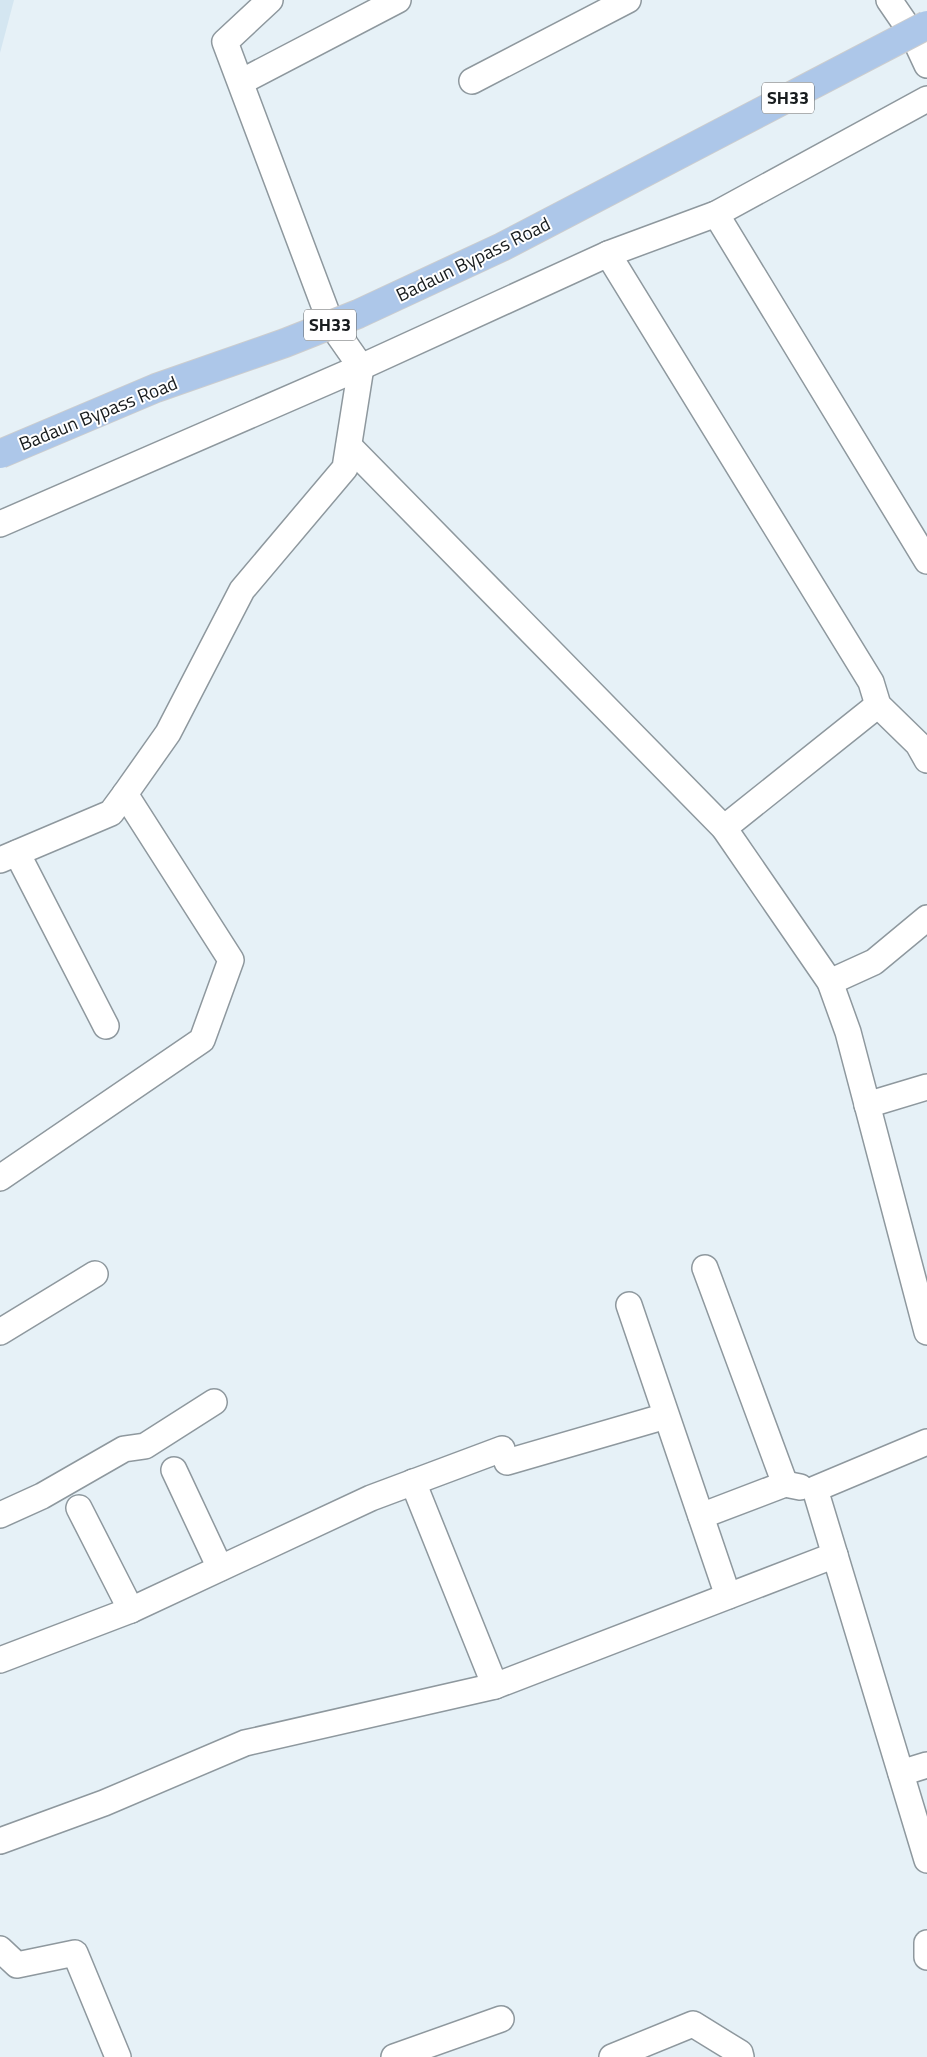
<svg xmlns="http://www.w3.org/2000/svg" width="927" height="2057" font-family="'Titillium Web',sans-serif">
	<rect width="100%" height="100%" fill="#e6f1f7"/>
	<polygon fill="#d4e6f1" points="0,0 14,0 0,53"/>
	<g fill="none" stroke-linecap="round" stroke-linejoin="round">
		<defs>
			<g id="minor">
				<polyline points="889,0 913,35 927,65"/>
				<polyline points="472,81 628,0"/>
				<polyline points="241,82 398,0"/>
				<polyline points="716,214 927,561"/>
				<polyline points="608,254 871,682 878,705 918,744 927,760"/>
				<polyline points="349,446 724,828 830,982 848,1032 927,1332"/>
				<polyline points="0,524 361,367 608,254 716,214 927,99"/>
				<polyline points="724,828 878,705"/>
				<polyline points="17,853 106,1026"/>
				<polyline points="0,860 111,813 125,794 168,733 242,590 345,468 361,367 331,324 225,42 270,0"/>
				<polyline points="830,982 874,962 927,918"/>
				<polyline points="867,1105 927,1087"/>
				<polyline points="0,1178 202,1040 231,960 125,794"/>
				<polyline points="705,1268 785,1484"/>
				<polyline points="629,1305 728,1596"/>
				<polyline points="0,1332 95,1274"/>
				<polyline points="927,1442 815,1489 927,1860"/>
				<polyline points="507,1462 666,1416"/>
				<polyline points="174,1470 220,1568"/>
				<polyline points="413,1482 495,1686"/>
				<polyline points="79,1508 131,1610"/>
				<polyline points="0,1515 42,1496 124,1449 145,1446 214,1402"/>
				<polyline points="701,1516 785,1484 800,1487"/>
				<polyline points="0,1660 131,1610 371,1498 502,1449"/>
				<polyline points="901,1773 927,1765"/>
				<polyline points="0,1841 104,1803 245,1743 495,1686 835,1555"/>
				<polyline points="927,1943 927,1957"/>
				<polyline points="0,1949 17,1965 75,1953 118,2057"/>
				<polyline points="394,2057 501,2019"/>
				<polyline points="612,2057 693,2024 740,2053 741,2057"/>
			</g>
		</defs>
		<use href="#minor" stroke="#8e989e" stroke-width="28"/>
		<use href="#minor" stroke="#fff" stroke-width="25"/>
		<defs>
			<polyline id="primary-bridge" points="0,454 156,388 285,343 358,314 502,247 927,25"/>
		</defs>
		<use href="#primary-bridge" stroke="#cccdce" stroke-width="30" stroke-linecap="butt"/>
		<use href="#primary-bridge" stroke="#adc7e9" stroke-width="28"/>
	</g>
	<g text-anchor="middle" stroke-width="4" stroke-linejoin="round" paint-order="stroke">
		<g fill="#fff" stroke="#5d6062" stroke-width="1">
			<rect x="762" y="82.5" width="52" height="31" rx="4"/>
			<rect x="304" y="309.5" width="52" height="31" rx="4"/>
		</g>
		<g font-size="18" font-weight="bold" fill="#181c1e">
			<text x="788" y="104">SH33</text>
			<text x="330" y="331">SH33</text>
		</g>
		<g font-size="19" fill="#181c1e" stroke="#fff">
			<text transform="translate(473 259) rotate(-26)" y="7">Badaun Bypass Road</text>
			<text transform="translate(98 413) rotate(-22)" y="7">Badaun Bypass Road</text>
		</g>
	</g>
</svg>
